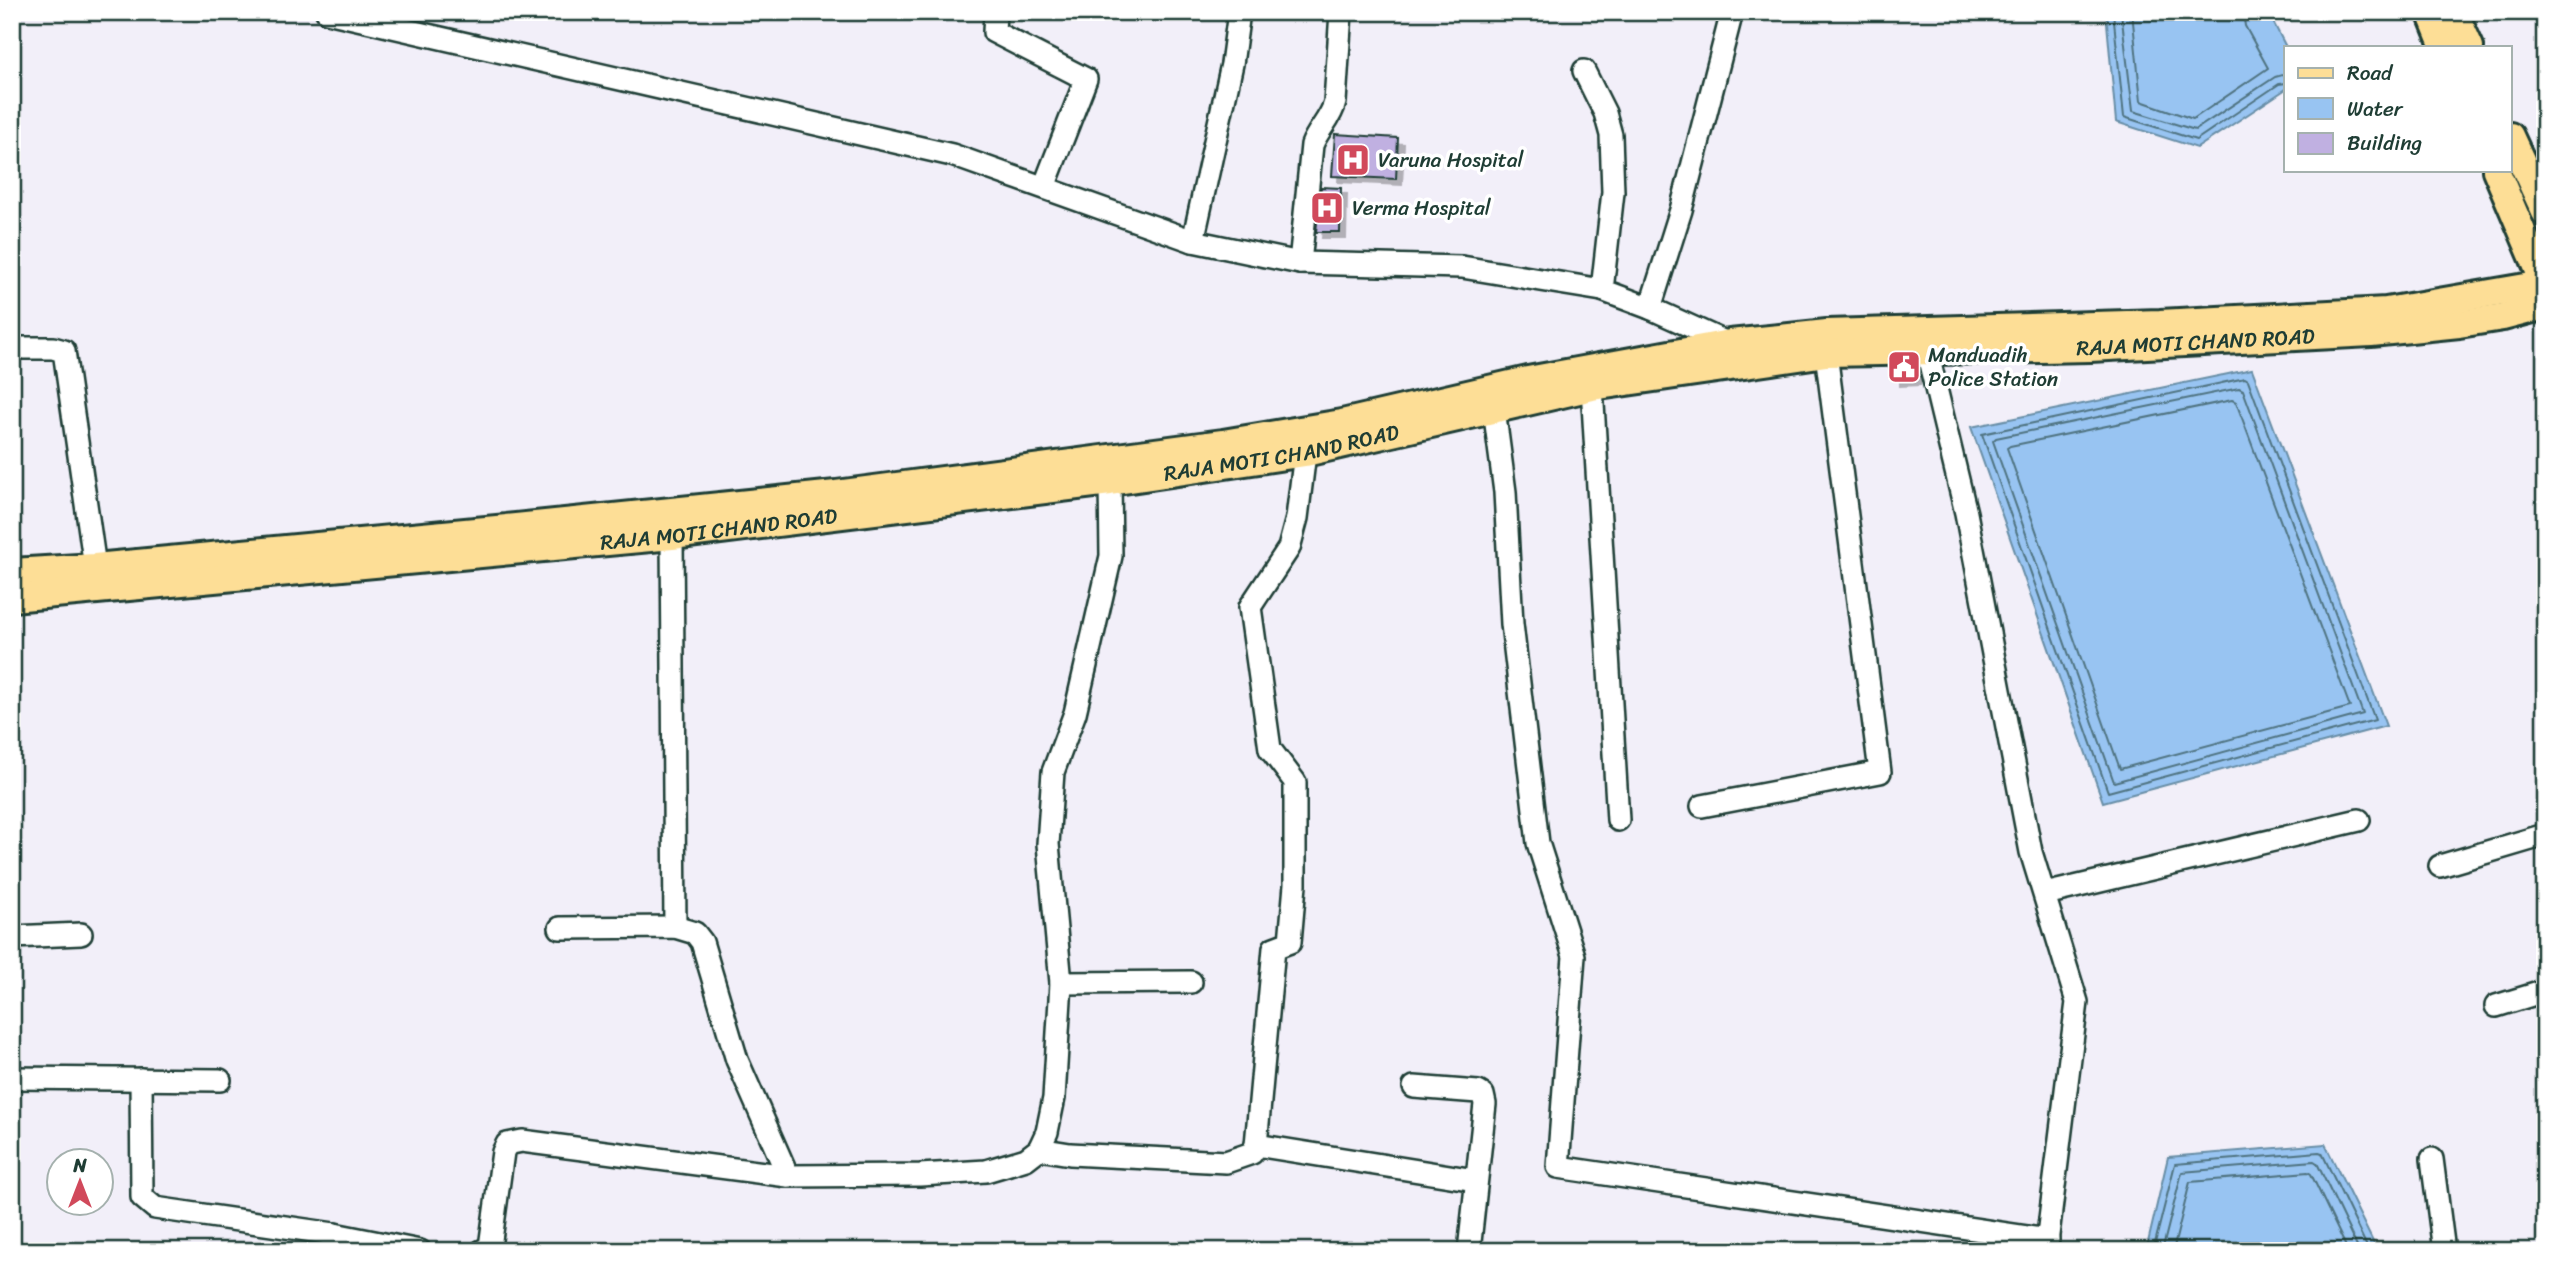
<svg xmlns="http://www.w3.org/2000/svg" width="2557" height="1263" font-family="Sriracha,sans-serif">
	<defs>
		<filter id="shadow"><feDropShadow dx="6" dy="6" stdDeviation="0" flood-color="#0004"/></filter>
	</defs>
	<rect width="100%" height="100%" fill="#f2eff9"/>
	<filter id="ink" filterUnits="userSpaceOnUse"><feTurbulence type="fractalNoise" baseFrequency=".0143" numOctaves="2"/><feDisplacementMap in="SourceGraphic" scale="14" xChannelSelector="R" yChannelSelector="G"/><feConvolveMatrix kernelMatrix="1 2 1 2 8 2 1 2 1" color-interpolation-filters="sRGB"/></filter>
	<g filter="url(#ink)">
		<g fill="#98c4f2" stroke="#688ea6" stroke-width="2">
			<polygon points="2106,12 2268,12 2286,47 2286,89 2197,148 2116,122"/>
			<polygon points="2252,369 2386,726 2103,802 1971,427"/>
			<polygon points="2325,1144 2376,1248 2375,1251 2146,1251 2168,1157"/>
		</g>
		<g fill="none" stroke-linecap="round" stroke-linejoin="round">
			<g stroke="#4f7380" stroke-width="2">
				<polyline points="2113,12 2124,117 2196,140 2279,84 2286,83"/>
				<polyline points="2121,12 2133,111 2195,130 2275,77 2286,74"/>
				<polyline points="2132,12 2141,101 2193,119 2268,68 2245,26 2243,12"/>
				<polygon points="2245,378 2248,380 2375,720 2108,792 1982,434"/>
				<polygon points="2239,388 2243,390 2363,714 2114,782 1993,441 1996,438"/>
				<polygon points="2232,400 2236,402 2350,707 2120,769 2007,448 2010,446"/>
				<polyline points="2153,1251 2175,1164 2319,1152 2322,1153 2369,1251"/>
				<polyline points="2162,1251 2182,1172 2314,1161 2317,1163 2359,1251"/>
				<polyline points="2173,1251 2190,1182 2308,1172 2311,1174 2348,1251"/>
			</g>
		</g>
		<g fill="#c0b0e1" stroke="#1f3d34" stroke-width="2" filter="url(#shadow)">
			<polygon points="1335,134 1398,138 1396,179 1332,176"/>
			<polygon points="1321,187 1341,188 1340,232 1316,232"/>
			<polygon points="1894,367 1914,367 1914,379 1894,380"/>
		</g>
		<g fill="none" stroke-linecap="round" stroke-linejoin="round">
			<defs>
				<g id="minor">
					<polyline points="327,12 952,155 1193,241 1300,263 1462,267 1602,290 1650,308 1734,346"/>
					<polyline points="995,12 994,32 1086,79 1044,187"/>
					<polyline points="1584,71 1605,113 1611,135 1613,192 1602,290"/>
					<polyline points="1193,241 1232,64 1239,12"/>
					<path d="M1300,263L1312,145C1318,129 1331,119 1335,102L1341,12"/>
					<polyline points="1650,308 1681,210 1732,12"/>
					<polyline points="12,348 53,348 64,351 95,567"/>
					<polyline points="1927,351 1966,513 2031,852 2077,1002 2046,1251"/>
					<polyline points="1592,387 1618,820"/>
					<polyline points="1494,409 1505,492 1512,624 1538,843 1574,956 1558,1167 2048,1240"/>
					<polyline points="672,536 675,927"/>
					<polyline points="1702,806 1880,772 1826,353"/>
					<polyline points="2440,866 2545,835"/>
					<polyline points="2045,894 2359,820"/>
					<polyline points="560,928 675,927 695,933 702,942 737,1060 788,1176"/>
					<polyline points="12,937 81,934"/>
					<polyline points="1061,983 1191,982"/>
					<polyline points="2496,1006 2545,991"/>
					<polyline points="12,1078 220,1080"/>
					<polyline points="141,1079 142,1197 155,1208 334,1234"/>
					<polyline points="1414,1087 1478,1092 1483,1095 1485,1104 1469,1251"/>
					<polyline points="1256,1145 1475,1180"/>
					<polyline points="1039,1149 1070,1154 1226,1162 1252,1153 1256,1145 1274,948 1290,942 1295,885 1295,782 1270,749 1250,607 1289,548 1297,518 1305,453"/>
					<polyline points="2432,1159 2444,1251"/>
					<polyline points="332,1251 334,1234 420,1251"/>
					<polyline points="482,1251 490,1247 503,1152 507,1144 522,1141 788,1176 920,1175 986,1171 1026,1159 1039,1149 1047,1132 1054,1098 1061,983 1048,844 1053,772 1075,713 1111,556 1110,482"/>
				</g>
				<g id="major">
					<polyline points="2430,12 2444,47"/>
					<polyline points="2454,12 2470,47"/>
					<polyline points="2510,136 2545,212"/>
					<polyline points="2496,170 2545,285"/>
					<polyline points="12,572 95,567 516,527 836,494 1223,443 1342,423 1528,380 1730,343 1827,333 2160,323 2386,311 2544,284"/>
					<path id="s1" d="M12,598L672,536L1110,482L1305,453L1592,387L1826,353L2090,348L2371,333L2459,324L2503,317L2545,306"/>
				</g>
			</defs>
			<use href="#minor" stroke="#1f3d34" stroke-width="26"/>
			<use href="#major" stroke="#1f3d34" stroke-width="32"/>
			<use href="#minor" stroke="#fff" stroke-width="21"/>
			<use href="#major" stroke="#fdde96" stroke-width="26"/>
		</g>
	</g>
	<defs>
		<symbol id="hospital-square" viewBox="-11 -11 22 22"><rect x="-9" y="-9" width="18" height="18" rx="4" fill="#d1495b" stroke="#fff"/><path d="M-5-5h3v3.5h4V-5h3V5h-3V1.5h-4V5h-3Z" fill="#fff"/></symbol>
		<symbol id="civic-square" viewBox="-11 -11 22 22"><rect x="-9" y="-9" width="18" height="18" rx="4" fill="#d1495b" stroke="#fff"/><path d="M-.6-6.5H3V-4.5H.6V-3L4-1V1h2V6H-6V1h2V-1L-.6-3ZM-1.2 2.5V6h2.4V2.5Z" fill="#fff"/></symbol>
	</defs>
	<g fill-rule="evenodd">
		<use href="#hospital-square" x="1334" y="141" width="38" height="38"/>
		<use href="#hospital-square" x="1308" y="189" width="38" height="38"/>
		<use href="#civic-square" x="1885" y="348" width="38" height="38"/>
	</g>
	<g text-anchor="middle" stroke-width="7" stroke-linejoin="round" paint-order="stroke">
		<g font-size="21" fill="#1f3d34" stroke="#fff" text-anchor="start">
			<text x="1378" y="167">Varuna Hospital</text>
			<text x="1352" y="215">Verma Hospital</text>
			<text x="1928" y="362">Manduadih<tspan x="1928" dy="24">Police Station</tspan></text>
		</g>
		<g font-size="21" fill="#1f3d34" stroke="#fff">
			<text dy="7" stroke="none"><textPath href="#s1" startOffset="2202">RAJA MOTI CHAND ROAD</textPath></text>
			<text dy="7" stroke="none"><textPath href="#s1" startOffset="1278">RAJA MOTI CHAND ROAD</textPath></text>
			<text dy="7" stroke="none"><textPath href="#s1" startOffset="710">RAJA MOTI CHAND ROAD</textPath></text>
		</g>
	</g>
	<rect width="2557" height="1263" fill="none" stroke="#fff" stroke-width="42"/>
	<rect x="21" y="21" width="2515" height="1221" fill="none" stroke="#1f3d34" stroke-width="2.5" filter="url(#ink)"/>
	<rect x="2284" y="46" width="228" height="126" fill="#ffffff" stroke="#a5b1ae" stroke-width="2"/>
	<rect x="2298" y="68" width="35" height="10" fill="#fdde96" stroke="#a5b1ae" stroke-width="2"/>
	<text x="2347" y="80" font-size="21" fill="#1f3d34">Road</text>
	<rect x="2298" y="98" width="35" height="21" fill="#98c4f2" stroke="#a5b1ae" stroke-width="2"/>
	<text x="2347" y="116" font-size="21" fill="#1f3d34">Water</text>
	<rect x="2298" y="133" width="35" height="21" fill="#c0b0e1" stroke="#a5b1ae" stroke-width="2"/>
	<text x="2347" y="150" font-size="21" fill="#1f3d34">Building</text>
	<g transform="translate(80 1182)"><circle r="33" fill="#ffffff" stroke="#a5b1ae" stroke-width="2"/>
	<path d="M0-5L12 26L0 18L-12 26Z" fill="#d1495b"/>
	<text y="-10" font-size="19" font-weight="bold" text-anchor="middle" fill="#1f3d34">N</text>
	</g>
</svg>
